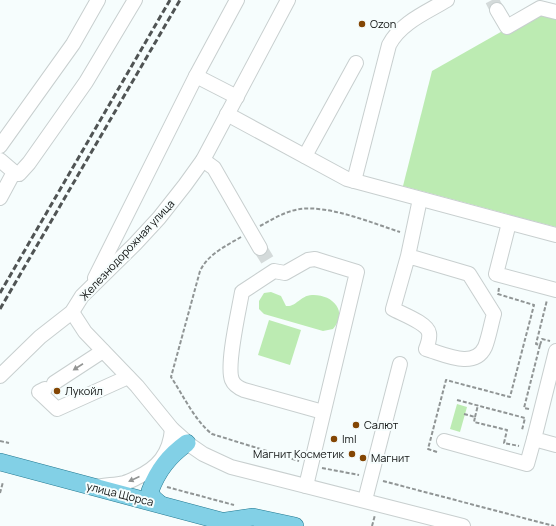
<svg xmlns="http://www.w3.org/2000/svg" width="556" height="526" font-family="Manrope,sans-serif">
	<rect width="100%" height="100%" fill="#f6fdfd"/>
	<g fill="#bcebb2">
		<polygon points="541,9 556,14 556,227 403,186 432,71"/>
		<path d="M271,292L281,296L286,306C297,307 299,296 312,295C332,294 349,311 333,329L323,331L264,314L259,309V301L264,293Z"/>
		<polygon points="269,320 301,330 290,365 258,355"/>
		<polygon points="457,404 467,407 460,432 450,429"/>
	</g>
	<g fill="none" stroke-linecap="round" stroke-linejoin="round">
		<g stroke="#d4dada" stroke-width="14" stroke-dasharray="14 7" stroke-linecap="butt">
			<polyline points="492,0 497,10"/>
			<polyline points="260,248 268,261"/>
		</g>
		<defs>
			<g id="minor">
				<polyline points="497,10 507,27 540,8 556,12"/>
				<polyline points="196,76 237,97"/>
				<polyline points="227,114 347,179 556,235"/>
				<polyline points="0,146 73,44 98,0"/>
				<polyline points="305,156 356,63"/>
				<polyline points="0,160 14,172"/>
				<polyline points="203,160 214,168 260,248"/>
				<path d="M354,181L389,45C400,23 427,12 447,0"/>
				<polyline points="0,198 14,172 19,174 29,163 86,82 135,0"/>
				<polyline points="509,223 496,274 556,290"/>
				<path d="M408,256L469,274L494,314C491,324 489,337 485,347C474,370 444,354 426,349C428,344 430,338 429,333C427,323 402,314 393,309L408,256L420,199"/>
				<polyline points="95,278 196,76 237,0"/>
				<polyline points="72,312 85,332 137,386 172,429 190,445 203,454 231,467 463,526"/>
				<polyline points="556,351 534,439 556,445"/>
				<polyline points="0,376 40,337 72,312 82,296 135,244 159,218 185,185 203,160 288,0"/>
				<polyline points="54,383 103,351"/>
				<polyline points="45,389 39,392 57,409 128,377"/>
				<polyline points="444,441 527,464 534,439"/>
				<path d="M306,486L357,272L315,259L308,260L285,273L274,271L242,292C239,310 226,365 232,380C234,385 239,388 244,390L323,412"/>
				<path d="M97,487C106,485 115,485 124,483C128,482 132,480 136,478C158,468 170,454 172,429"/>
				<polyline points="365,500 400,364"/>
			</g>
			<g id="major">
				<polyline points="0,462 240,526"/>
				<path d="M160,504L153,498L150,491C158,470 169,456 187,443"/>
				<polyline points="226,521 253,517 295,526"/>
			</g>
		</defs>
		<use href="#minor" stroke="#c8cfcf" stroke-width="16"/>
		<use href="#major" stroke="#247991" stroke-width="18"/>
		<g stroke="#909595" stroke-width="2" stroke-dasharray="4 2" stroke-linecap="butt">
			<path d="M260,226C273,219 286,211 300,209C329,205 372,223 400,232"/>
			<path d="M241,237C226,246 208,254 200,271L171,377C183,395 195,421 212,434L299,461"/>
			<polyline points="540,345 542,339 550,341"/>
			<polyline points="457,400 525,418 522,430"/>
			<polyline points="529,409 524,408 540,345 536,344 547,300"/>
			<polyline points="464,414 475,417 474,422 507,430 504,443 519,446"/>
			<polyline points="475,417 478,405"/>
			<polyline points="0,441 9,443"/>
			<polyline points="437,452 428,449 446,380 510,397 534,305 498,294 499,288"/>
			<polyline points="322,468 359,475"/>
			<polyline points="383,481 554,526"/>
			<polyline points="167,487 234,505"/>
			<polyline points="0,493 3,482"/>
			<polyline points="372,526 375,515"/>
		</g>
		<use href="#minor" stroke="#fff" stroke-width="14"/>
		<use href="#major" stroke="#82d0e6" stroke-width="17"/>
		<g stroke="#505454" stroke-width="3" stroke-dasharray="6 3" stroke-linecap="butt">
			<polyline points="0,293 170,0"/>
			<polyline points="0,309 180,0"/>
		</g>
	</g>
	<defs><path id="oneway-solid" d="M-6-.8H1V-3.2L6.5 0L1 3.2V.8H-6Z"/></defs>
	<g fill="#939594">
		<use href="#oneway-solid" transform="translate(78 367) rotate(147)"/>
		<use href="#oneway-solid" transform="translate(134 479) rotate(156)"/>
	</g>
	<g fill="#834604" stroke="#f6fdfd" stroke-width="1.5">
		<circle cx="362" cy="24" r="4"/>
		<circle cx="57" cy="391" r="4"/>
		<circle cx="356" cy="425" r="4"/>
		<circle cx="334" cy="439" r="4"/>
		<circle cx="352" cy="454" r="4"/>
		<circle cx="363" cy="458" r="4"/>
	</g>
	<g text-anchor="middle" stroke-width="4" stroke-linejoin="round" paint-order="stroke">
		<g font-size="11" fill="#101312" stroke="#f6fdfd" text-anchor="start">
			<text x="370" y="28">Ozon</text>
			<text x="65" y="395">Лукойл</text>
			<text x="364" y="429">Салют</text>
			<text x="342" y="443">Iml</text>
			<text x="344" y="458" text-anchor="end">Магнит Косметик</text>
			<text x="371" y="462">Магнит</text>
		</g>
		<g font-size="11" fill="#101312" stroke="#f6fdfd">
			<text transform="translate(127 250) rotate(-47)" y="4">Железнодорожная улица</text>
			<text transform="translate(120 494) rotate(14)" y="4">улица Щорса</text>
		</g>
	</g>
</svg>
